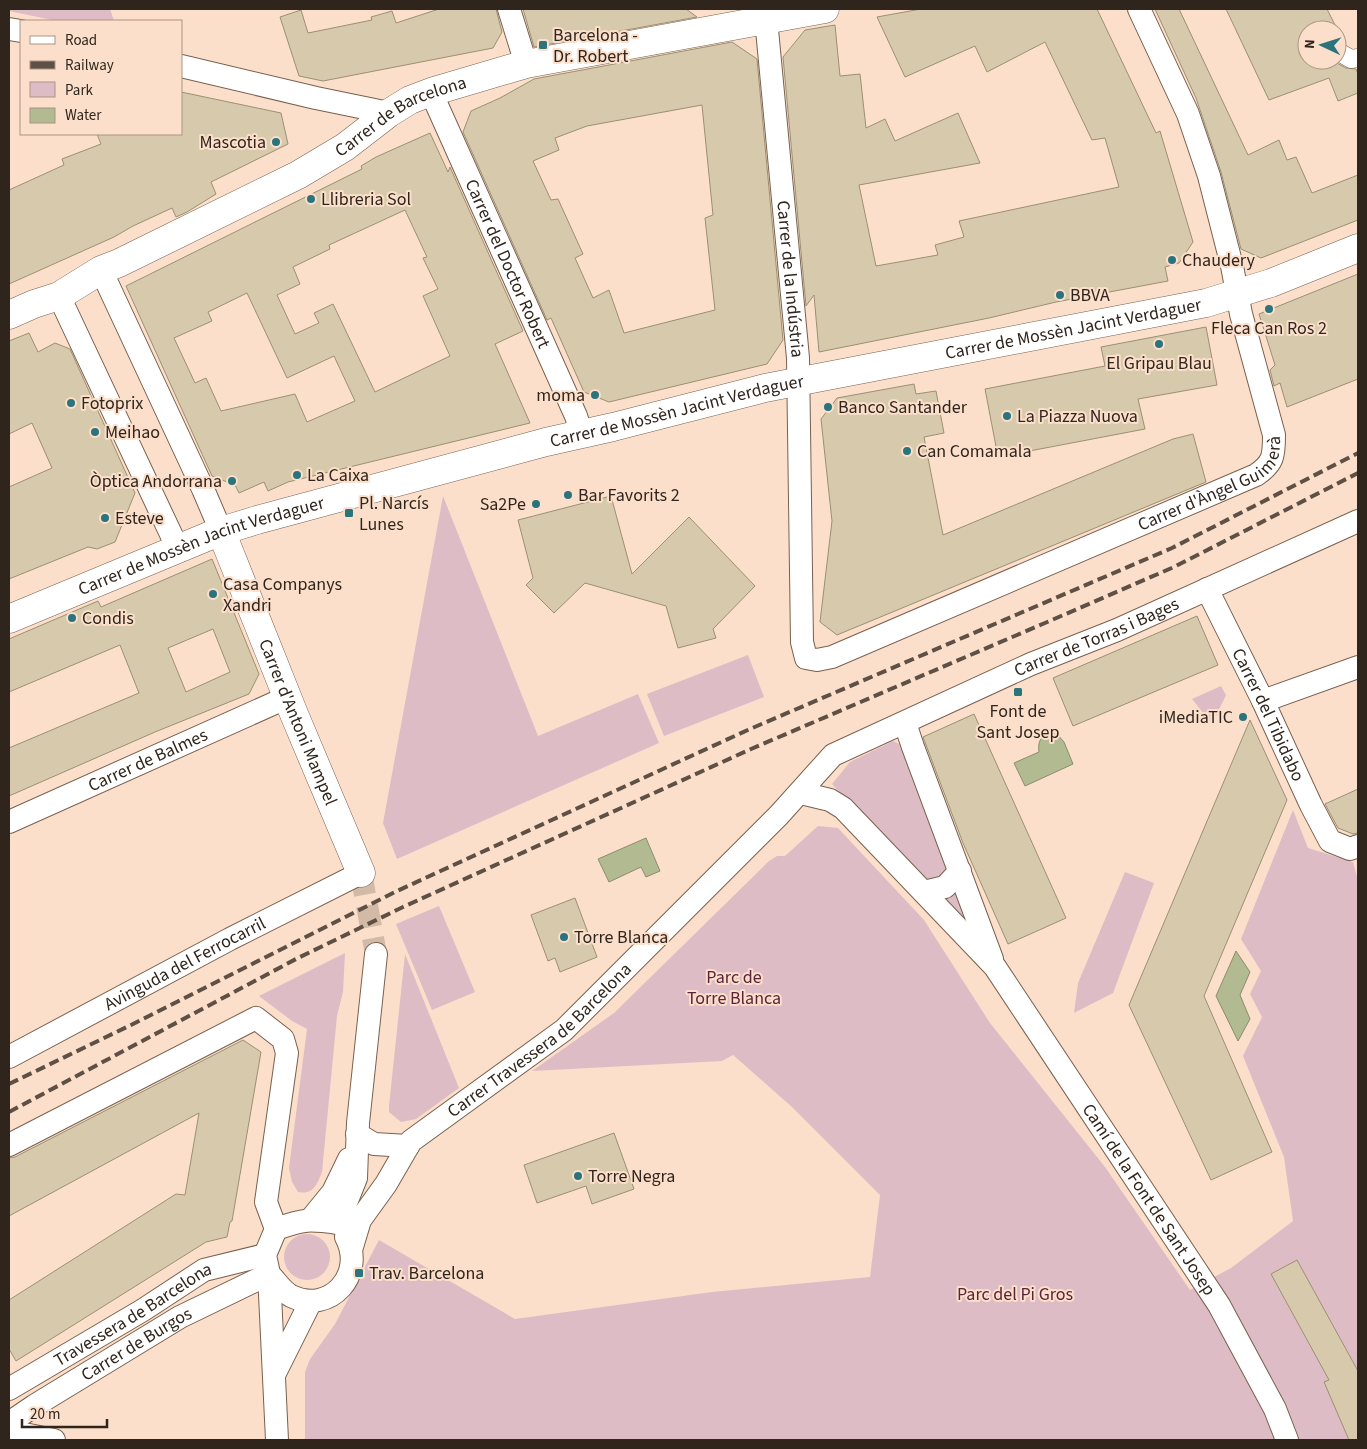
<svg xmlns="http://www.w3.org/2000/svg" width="1367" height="1449" font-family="'Source Sans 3',sans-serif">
	<rect width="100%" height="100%" fill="#fcdfca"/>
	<g fill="#debcc6">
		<polygon points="9,9 110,9 114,21 57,21 9,11"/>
		<polygon points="443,496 538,736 638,694 659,743 397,859 383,823"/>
		<polygon points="748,655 764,697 664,736 647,694"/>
		<polygon points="1221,686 1226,695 1212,724 1192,699"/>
		<polygon points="893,741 908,748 977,938 832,784 850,762"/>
		<polygon points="1293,810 1308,848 1353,862 1358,880 1358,1440 305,1440 305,1372 310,1359 335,1324 379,1240 515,1319 712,1292 870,1277 880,1195 792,1107 733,1055 722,1061 532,1071 614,1013 769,861 777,856 785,856 818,826 838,828 924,920 990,1023 1105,1167 1190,1290 1231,1268 1293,1221 1284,1157 1243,1056 1262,1017 1250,994 1261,971 1241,939"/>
		<polygon points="1125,872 1154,883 1113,993 1074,1013 1078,983"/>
		<polygon points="439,906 475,992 432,1010 396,924"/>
		<path d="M345,953L343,992L337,1016L322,1172C317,1184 314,1195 298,1192L292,1182L289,1168L307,1029L292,1021L259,996Z"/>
		<polygon points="405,954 459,1088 416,1119 401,1122 389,1112 389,1106"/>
		<circle cx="307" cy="1257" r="23"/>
	</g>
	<g fill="#b1ba90" stroke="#8a8d6e">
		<path d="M1047,733L1057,734L1064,742L1073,764L1025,786L1014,763L1039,752C1038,744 1039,738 1047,733Z"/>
		<polygon points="646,838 660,871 646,877 641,867 609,882 598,859"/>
		<polygon points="1236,951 1250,972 1240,995 1250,1019 1238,1041 1216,996"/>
	</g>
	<g fill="#d7caac" stroke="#9b8f73" fill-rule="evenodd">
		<polygon points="439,9 496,9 502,32 493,48 323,81 299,76 280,17 301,10 308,33 372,20 371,17 392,11 396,23"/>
		<polygon points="523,9 686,9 697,17 534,47"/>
		<polygon points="921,9 1097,9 1156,133 1160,131 1193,242 1179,263 1165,267 1168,281 1056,302 989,318 819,352 814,295 806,306 783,57 805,30 835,25 840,76 860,74 866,128 885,119 895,141 958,113 980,163 859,185 876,266 938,255 935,245 964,237 959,221 1119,187 1105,138 1092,140 1045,42 987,72 975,46 905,77 877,17"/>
		<polygon points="1155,9 1179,9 1248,155 1279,140 1287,160 1296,157 1312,193 1358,175 1358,220 1261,258 1241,249 1221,172 1196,98"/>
		<polygon points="1226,9 1327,9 1344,43 1337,40 1337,30 1307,30 1307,60 1331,60 1346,68 1356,69 1358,74 1358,93 1338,101 1329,78 1269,100"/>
		<path d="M732,42L757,59L783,340L767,364L609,402L584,392L551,318L547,320L463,132L471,111L500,98L534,79ZM702,105L713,215L705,218L715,310L624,333L609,290L593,298L575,258L583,254L558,199L551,200L533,161L559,150L555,138L587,126Z"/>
		<polygon points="181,92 281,113 288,144 211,182 216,194 187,212 176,217 172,208 133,226 114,237 9,284 9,190 64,165 62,159 101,144 97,134 181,134"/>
		<path d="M430,133L448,172L450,167L523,331L495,344L530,423L288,482L268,491L264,482L239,493L235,485L212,476L126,286L362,169L361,166L376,157ZM405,210L427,257L423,258L438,289L423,296L450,356L375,392L333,304L314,313L319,323L295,334L277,295L300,284L293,267L330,249L329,245ZM247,293L287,378L334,356L355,401L307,422L295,394L221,411L206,378L195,383L174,338L212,321L208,312Z"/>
		<polygon points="1358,274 1358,379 1287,407 1280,383 1274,386 1270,370 1275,365 1259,314"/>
		<polygon points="1206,327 1217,385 1138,399 1145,429 998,457 985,389 1105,366 1101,347"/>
		<polygon points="29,333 38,352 55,343 70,349 135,493 115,542 97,549 88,547 9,579 9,487 52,468 32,423 9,434 9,341"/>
		<polygon points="914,384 916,394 936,391 944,433 924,437 943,535 1173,439 1193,434 1206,482 837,635 820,622 832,521 821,419 837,398"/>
		<polygon points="611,496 632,574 689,517 755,586 713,629 716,638 678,648 666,606 585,583 554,613 526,585 533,578 518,520"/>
		<path d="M212,559L259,674L249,694L155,732L9,796V748L139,693L120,645L9,692V639L98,601L101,607ZM213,629L230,672L186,692L168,648Z"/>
		<polygon points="1197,616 1218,665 1073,726 1053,678"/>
		<polygon points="974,714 1066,918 1008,944 963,843 923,737"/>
		<polygon points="1250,720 1287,800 1204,996 1272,1152 1211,1180 1129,1005"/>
		<polygon points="1358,789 1358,833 1353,834 1338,828 1325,804"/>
		<polygon points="575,898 597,957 560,972 555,958 548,961 531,915"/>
		<polygon points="243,1040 261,1052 232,1221 230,1222 227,1237 206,1242 16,1361 9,1349 9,1300 176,1194 185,1195 199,1113 9,1216 9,1158 15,1157"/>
		<polygon points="614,1133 634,1189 592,1204 586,1186 537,1203 524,1165"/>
		<polygon points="1297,1260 1358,1371 1358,1440 1349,1440 1324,1382 1329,1380 1271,1274"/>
	</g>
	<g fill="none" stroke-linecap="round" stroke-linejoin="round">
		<polyline stroke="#d3baa7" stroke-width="22" stroke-dasharray="22 11" stroke-linecap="butt" points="361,873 376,954"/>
		<defs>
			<polyline id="pedestrian" points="1337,51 1351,59 1358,58"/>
			<g id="minor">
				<polyline points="509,9 526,64"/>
				<path id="s1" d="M766,19L798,358L802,642L806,658L817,660L832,657L1256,475C1274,463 1274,455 1274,435L1241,314L1232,266L1209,176L1188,114L1139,9"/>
				<polyline points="9,29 21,31"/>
				<polyline points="181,66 316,98 389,113"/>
				<path id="s2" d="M431,92L576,416L582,435"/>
				<polyline points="101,270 203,489 221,531"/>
				<polyline points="59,296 178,549"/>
				<path id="s3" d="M1207,589L1263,701L1311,805L1330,841L1350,849L1358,846"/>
				<polyline points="1263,701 1358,667"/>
				<polyline points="905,723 913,747 992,959"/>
				<path id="s4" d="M801,793L830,800L843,808L995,967L1219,1305L1275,1409L1287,1440"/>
				<path id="s5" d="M9,822L288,697"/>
				<polyline points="924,892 945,887 960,871"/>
				<path id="s6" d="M9,1057L230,939L361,873"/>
				<polyline points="357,1134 374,1144 408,1146"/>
				<polyline points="9,1145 256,1018 283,1039 287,1053 266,1202 276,1229"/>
				<polyline points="311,1219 333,1192 349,1159"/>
				<polyline points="338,1223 356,1178 358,1123 376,954"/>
				<path id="s7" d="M351,1250L360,1220L386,1184L411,1141L564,1030L779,815L833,755L1031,664L1117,630L1358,521"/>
				<path d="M269,1274C276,1281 282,1291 291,1296C330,1315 366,1274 346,1237"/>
				<polyline points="274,1375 311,1301"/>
				<path id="s8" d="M9,1389L143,1310L204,1270L265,1255"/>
				<path id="s9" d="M9,1423L34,1406L180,1317L269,1274"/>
				<polyline points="9,1431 54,1440"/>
				<path d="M277,1440L269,1274L265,1255L276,1229C304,1219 309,1219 338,1223"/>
			</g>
			<g id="tertiary">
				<path id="s10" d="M9,315L34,304L59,296L101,270L119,263L298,175L345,147L389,113L410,100L431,92L526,64L825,9"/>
				<path id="s11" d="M221,531L294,714L361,873"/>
				<path id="s12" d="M9,619L221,531L257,520L546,442L613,427L765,388L1206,303L1271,283L1358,248"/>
			</g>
		</defs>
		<use href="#pedestrian" stroke="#79604e" stroke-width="19"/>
		<use href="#minor" stroke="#79604e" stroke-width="24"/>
		<use href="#tertiary" stroke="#79604e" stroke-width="29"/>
		<use href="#pedestrian" stroke="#fff" stroke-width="18"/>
		<use href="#minor" stroke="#fff" stroke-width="22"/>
		<use href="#tertiary" stroke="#fff" stroke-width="28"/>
		<g stroke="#5e5045" stroke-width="4" stroke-dasharray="10 5" stroke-linecap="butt">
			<polyline points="9,1084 133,1024 397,891 750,729 1172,548 1358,453"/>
			<polyline points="9,1112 296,959 403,907 751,749 1045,623 1174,567 1358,473"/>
		</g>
	</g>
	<g fill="#2b737d" stroke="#fcdfca" stroke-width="2">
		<rect x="538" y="40" width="10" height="10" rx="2.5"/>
		<circle cx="276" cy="142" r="5"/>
		<circle cx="311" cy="199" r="5"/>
		<circle cx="1172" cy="260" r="5"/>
		<circle cx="1060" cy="295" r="5"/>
		<circle cx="1269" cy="309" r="5"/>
		<circle cx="1159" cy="344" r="5"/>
		<circle cx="595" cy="395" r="5"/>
		<circle cx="71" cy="403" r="5"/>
		<circle cx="828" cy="407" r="5"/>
		<circle cx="1007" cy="416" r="5"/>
		<circle cx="95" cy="432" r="5"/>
		<circle cx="907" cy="451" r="5"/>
		<circle cx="297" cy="475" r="5"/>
		<circle cx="232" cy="481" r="5"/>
		<circle cx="568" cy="495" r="5"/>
		<circle cx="536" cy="504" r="5"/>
		<rect x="344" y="508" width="10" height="10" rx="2.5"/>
		<circle cx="105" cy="518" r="5"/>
		<circle cx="213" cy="594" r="5"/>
		<circle cx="72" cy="618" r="5"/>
		<rect x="1013" y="687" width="10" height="10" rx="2.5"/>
		<circle cx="1243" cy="717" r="5"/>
		<circle cx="564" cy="937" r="5"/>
		<circle cx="578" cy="1176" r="5"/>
		<rect x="354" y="1268" width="10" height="10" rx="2.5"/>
	</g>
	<g text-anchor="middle" stroke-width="4" stroke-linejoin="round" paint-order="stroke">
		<g font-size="18" fill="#2f251d" stroke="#fcdfca" text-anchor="start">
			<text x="553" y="41">Barcelona -<tspan x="553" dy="21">Dr. Robert</tspan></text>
			<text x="266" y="148" text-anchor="end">Mascotia</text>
			<text x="321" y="205">Llibreria Sol</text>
			<text x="1182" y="266">Chaudery</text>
			<text x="1070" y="301">BBVA</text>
			<text x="1269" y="334" text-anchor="middle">Fleca Can Ros 2</text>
			<text x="1159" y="369" text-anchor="middle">El Gripau Blau</text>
			<text x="585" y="401" text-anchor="end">moma</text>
			<text x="81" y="409">Fotoprix</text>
			<text x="838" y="413">Banco Santander</text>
			<text x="1017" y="422">La Piazza Nuova</text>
			<text x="105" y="438">Meihao</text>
			<text x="917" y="457">Can Comamala</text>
			<text x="307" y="481">La Caixa</text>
			<text x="222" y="487" text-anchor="end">Òptica Andorrana</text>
			<text x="578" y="501">Bar Favorits 2</text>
			<text x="359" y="509">Pl. Narcís<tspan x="359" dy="21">Lunes</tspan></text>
			<text x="526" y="510" text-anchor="end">Sa2Pe</text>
			<text x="115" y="524">Esteve</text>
			<text x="223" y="590">Casa Companys<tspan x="223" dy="21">Xandri</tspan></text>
			<text x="82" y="624">Condis</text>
			<text x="1018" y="717" text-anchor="middle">Font de<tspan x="1018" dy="21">Sant Josep</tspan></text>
			<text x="1233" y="723" text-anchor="end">iMediaTIC</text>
			<text x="574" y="943">Torre Blanca</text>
			<text x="588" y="1182">Torre Negra</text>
			<text x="369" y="1279">Trav. Barcelona</text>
		</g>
		<g font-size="18" fill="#2f251d" stroke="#fcdfca">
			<text dy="6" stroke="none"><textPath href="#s10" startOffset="441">Carrer de Barcelona</textPath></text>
			<text dy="6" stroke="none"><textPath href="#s2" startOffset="188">Carrer del Doctor Robert</textPath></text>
			<text dy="6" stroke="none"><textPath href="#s1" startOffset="261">Carrer de la Indústria</textPath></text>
			<text dy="6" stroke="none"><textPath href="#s12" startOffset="1106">Carrer de Mossèn Jacint Verdaguer</textPath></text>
			<text dy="6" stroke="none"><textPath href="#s12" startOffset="701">Carrer de Mossèn Jacint Verdaguer</textPath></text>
			<text dy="6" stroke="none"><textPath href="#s1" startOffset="1088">Carrer d'Àngel Guimerà</textPath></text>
			<text dy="6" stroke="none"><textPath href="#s12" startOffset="206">Carrer de Mossèn Jacint Verdaguer</textPath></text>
			<text dy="6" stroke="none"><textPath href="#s7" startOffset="988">Carrer de Torras i Bages</textPath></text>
			<text dy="6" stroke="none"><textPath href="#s3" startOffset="140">Carrer del Tibidabo</textPath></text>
			<text dy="6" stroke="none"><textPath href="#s11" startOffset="206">Carrer d'Antoni Mampel</textPath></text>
			<text dy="6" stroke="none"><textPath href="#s5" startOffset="152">Carrer de Balmes</textPath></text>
			<text dy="6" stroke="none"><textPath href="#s6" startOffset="199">Avinguda del Ferrocarril</textPath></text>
			<text dy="6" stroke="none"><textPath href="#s7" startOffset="289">Carrer Travessera de Barcelona</textPath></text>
			<text dy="6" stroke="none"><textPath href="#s4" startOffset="544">Camí de la Font de Sant Josep</textPath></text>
			<text dy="6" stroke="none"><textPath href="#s8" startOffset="145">Travessera de Barcelona</textPath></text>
			<text dy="6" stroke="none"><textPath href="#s9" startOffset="150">Carrer de Burgos</textPath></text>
		</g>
		<g font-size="18" fill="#5c2239" stroke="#fcdfca">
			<text x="734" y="983">Parc de<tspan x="734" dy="21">Torre Blanca</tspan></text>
			<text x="1015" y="1300">Parc del Pi Gros</text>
		</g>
	</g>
	<rect width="1367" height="1449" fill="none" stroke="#2f251d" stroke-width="20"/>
	<rect x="20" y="20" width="162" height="115" fill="#fcdfca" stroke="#aa9585"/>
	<rect x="30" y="36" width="25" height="8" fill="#ffffff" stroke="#aa9585"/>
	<text x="65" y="45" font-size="15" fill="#2f251d">Road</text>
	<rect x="30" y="61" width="25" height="8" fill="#5e5045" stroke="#aa9585"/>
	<text x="65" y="70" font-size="15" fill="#2f251d">Railway</text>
	<rect x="30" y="82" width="25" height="15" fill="#debcc6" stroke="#aa9585"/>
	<text x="65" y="95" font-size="15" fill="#2f251d">Park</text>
	<rect x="30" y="108" width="25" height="15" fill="#b1ba90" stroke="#aa9585"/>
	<text x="65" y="120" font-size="15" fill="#2f251d">Water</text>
	<g transform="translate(1322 45) rotate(274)"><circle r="24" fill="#fcdfca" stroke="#aa9585"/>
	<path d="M0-4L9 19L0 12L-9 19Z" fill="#2b737d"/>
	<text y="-8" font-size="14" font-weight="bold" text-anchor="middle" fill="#2f251d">N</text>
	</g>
	<path d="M22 1419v8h85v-8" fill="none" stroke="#2f251d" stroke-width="2.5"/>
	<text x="30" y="1419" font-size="15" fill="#2f251d" stroke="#fcdfca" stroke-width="4" paint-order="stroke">20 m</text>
</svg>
